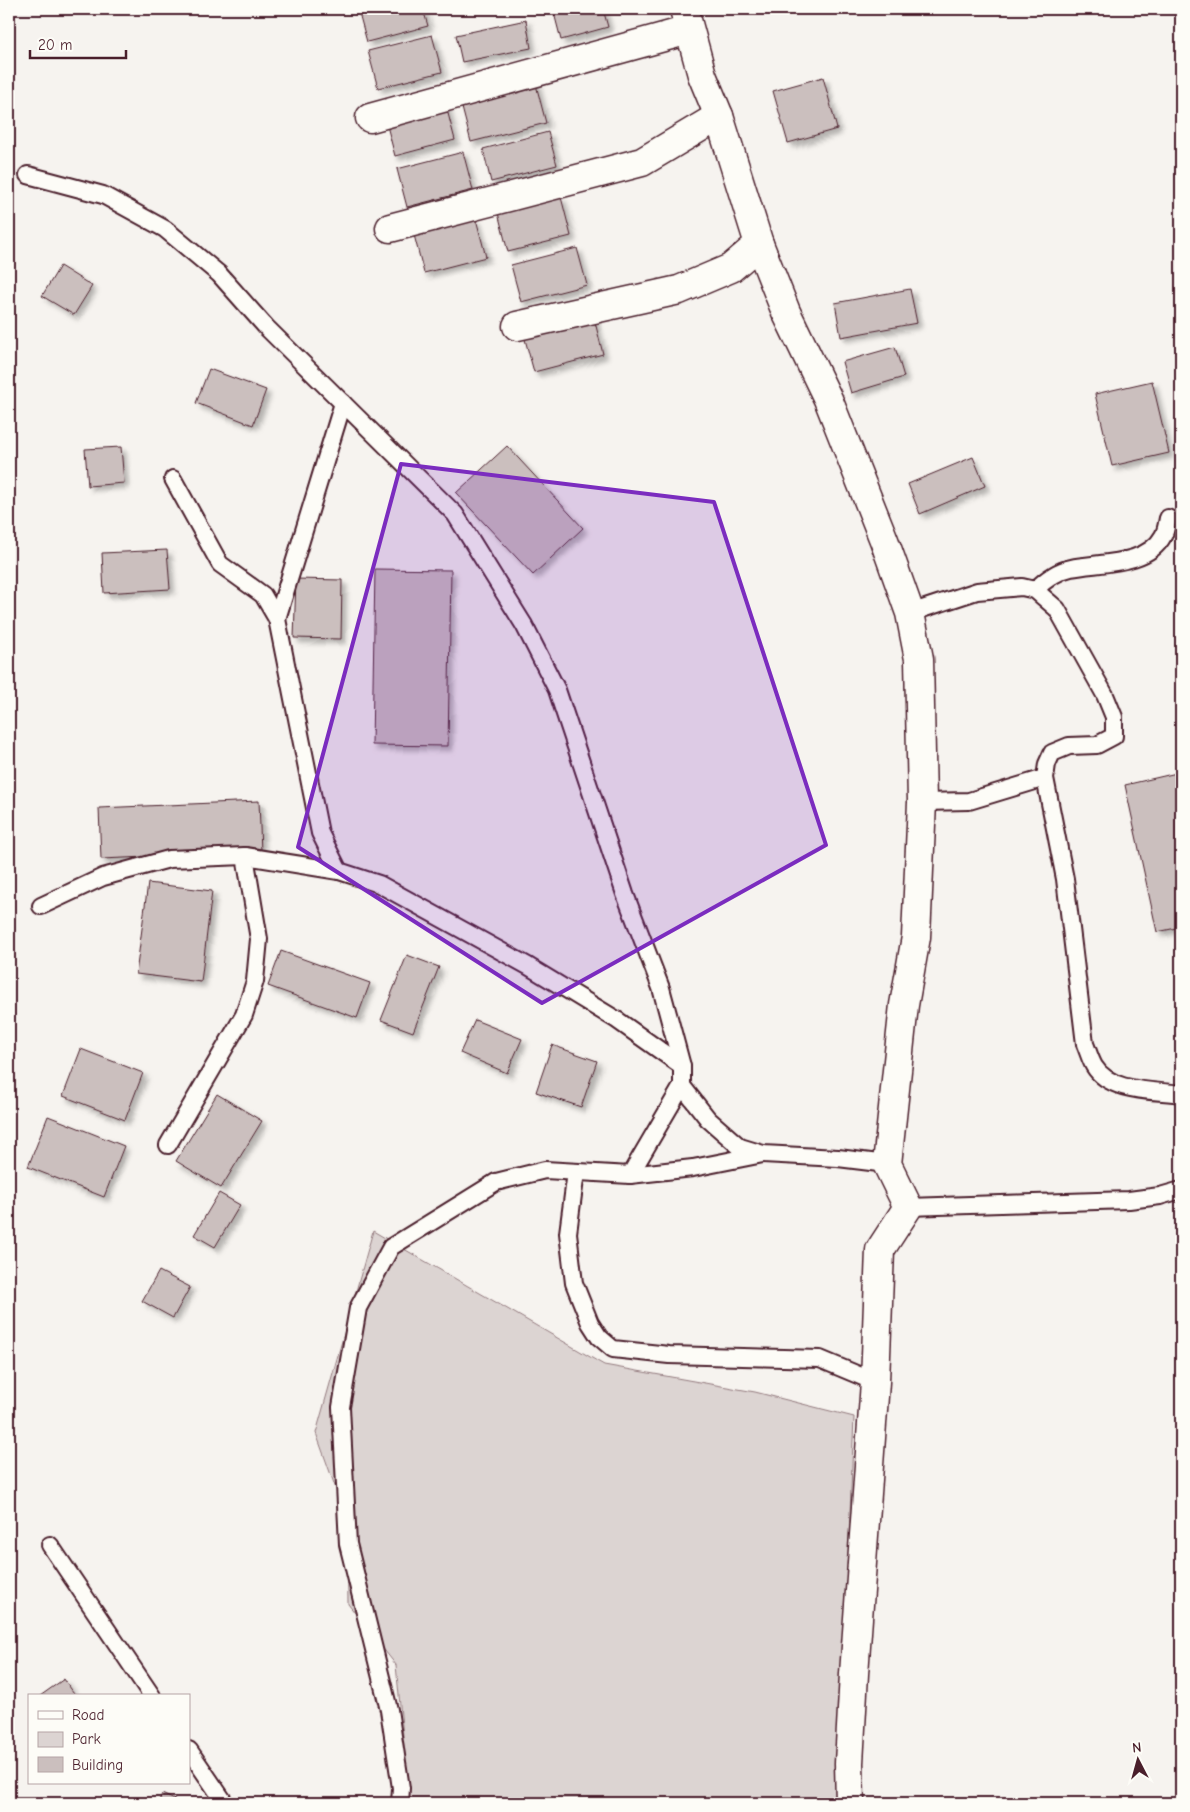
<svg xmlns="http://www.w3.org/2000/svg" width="1190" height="1812" font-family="'Comic Neue',sans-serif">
	<defs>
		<filter id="shadow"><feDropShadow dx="4.5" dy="4.5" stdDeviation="2.5" flood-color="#0004"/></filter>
	</defs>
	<rect width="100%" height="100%" fill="#f6f3ef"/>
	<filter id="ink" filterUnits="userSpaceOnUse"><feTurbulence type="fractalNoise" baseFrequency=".02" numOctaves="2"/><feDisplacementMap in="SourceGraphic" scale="10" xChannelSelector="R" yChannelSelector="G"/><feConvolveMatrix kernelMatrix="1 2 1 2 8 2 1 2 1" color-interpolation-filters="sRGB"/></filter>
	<g filter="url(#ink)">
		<polygon fill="#dcd4d2" stroke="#937a7e" points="373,1231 604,1365 755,1392 854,1417 843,1679 843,1803 407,1803 408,1786 396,1665 348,1604 347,1520 316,1433"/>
		<g fill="#cbbfbe" stroke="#4a1f2b" filter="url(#shadow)">
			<polygon points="358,9 423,9 428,26 367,42"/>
			<polygon points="553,9 603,9 608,27 561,40"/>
			<polygon points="526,20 531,48 462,62 456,35"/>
			<polygon points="432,35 442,72 378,88 368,51"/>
			<polygon points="534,77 546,123 471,142 459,96"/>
			<polygon points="823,77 837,129 788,143 773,91"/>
			<polygon points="445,102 455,140 395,156 385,118"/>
			<polygon points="548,132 557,165 491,182 483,149"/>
			<polygon points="463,152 473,190 407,207 397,169"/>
			<polygon points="561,197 571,236 508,252 498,213"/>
			<polygon points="476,219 486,257 424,273 414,235"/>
			<polygon points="577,248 587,285 521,302 511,265"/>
			<polygon points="60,266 92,286 74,315 42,296"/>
			<polygon points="910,289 917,323 841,337 835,303"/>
			<polygon points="593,314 603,354 534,372 523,332"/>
			<polygon points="895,347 904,377 851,393 842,362"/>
			<polygon points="209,369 266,390 253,425 196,403"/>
			<polygon points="1152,381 1169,453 1112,466 1095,394"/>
			<polygon points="507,446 583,528 533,575 456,493"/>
			<polygon points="121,447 124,483 88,486 85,449"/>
			<polygon points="973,457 985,486 920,514 908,484"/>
			<polygon points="167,550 170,589 104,593 102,553"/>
			<polygon points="375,569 451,570 448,746 372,745"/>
			<polygon points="296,579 342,580 341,639 294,638"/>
			<polygon points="1181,772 1181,927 1157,932 1125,785"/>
			<polygon points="259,801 261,852 101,859 99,808"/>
			<polygon points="148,883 212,891 201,982 136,974"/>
			<polygon points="281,951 370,983 357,1018 268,986"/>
			<polygon points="407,955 439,967 413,1032 381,1020"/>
			<polygon points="475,1020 522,1039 507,1073 460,1053"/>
			<polygon points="552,1045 597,1061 581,1107 536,1092"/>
			<polygon points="81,1049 143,1073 125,1120 63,1096"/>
			<polygon points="217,1094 262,1121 221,1188 176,1161"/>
			<polygon points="48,1116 124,1146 104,1197 28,1167"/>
			<polygon points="219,1193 240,1205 215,1247 194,1235"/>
			<polygon points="159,1271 190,1287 173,1318 142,1301"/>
			<polygon points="64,1679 76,1696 40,1696"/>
			<polygon points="162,1794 181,1803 158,1803"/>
		</g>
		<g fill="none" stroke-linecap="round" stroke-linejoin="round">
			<defs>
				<g id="service">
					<polyline points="28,175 103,195 165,229 219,274 266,327 455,514 524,625 557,690 625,894 661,988 682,1066"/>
					<polyline points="173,479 220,564 263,595 277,619 320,833 339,871"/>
					<path d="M1035,590C1045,580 1056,571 1071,568C1099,562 1147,566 1163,536C1166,531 1167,523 1168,518"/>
					<path d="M910,613L977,591L1022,587L1035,590L1057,609L1105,695L1114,717V736L1097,745L1069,746L1052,753L1047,764L1045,778L1065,879L1085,1044C1088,1051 1090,1059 1094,1066C1110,1093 1154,1090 1181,1094"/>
					<polyline points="277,619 343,403"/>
					<polyline points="922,802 969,801 1045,778"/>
					<polyline points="41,906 103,877 169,859 245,856 339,871 379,884 528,966 617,1020 682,1066 682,1086 708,1119 740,1147 763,1154 838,1158 887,1164"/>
					<polyline points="168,1145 244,1015 255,981 259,939 245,856"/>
					<polyline points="576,1172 568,1233 574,1283 590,1323 599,1337 613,1349 669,1355 820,1359 875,1382"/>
					<polyline points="630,1175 682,1086"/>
					<polyline points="908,1207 1129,1200 1160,1196 1181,1190"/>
					<polyline points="50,1545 152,1696"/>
					<polyline points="189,1750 225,1803"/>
					<polyline points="400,1803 401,1788 389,1710 348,1544 341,1407 358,1308 391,1247 496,1182 545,1170 630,1175 693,1168 763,1154"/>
				</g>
				<g id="minor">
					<polyline points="684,9 702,75 719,116 759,244 786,312 828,399 884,540 910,613 919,659 922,802 916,937 904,1005 887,1164 908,1207 880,1250 875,1382 854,1674 849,1763 850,1803"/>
					<polyline points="370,118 689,30"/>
					<polyline points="390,228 642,162 719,116"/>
					<polyline points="517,326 679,290 731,268 759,244"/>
				</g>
			</defs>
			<use href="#service" stroke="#4a1f2b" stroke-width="20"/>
			<use href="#minor" stroke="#4a1f2b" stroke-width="31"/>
			<use href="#service" stroke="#fdfcf7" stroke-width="16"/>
			<use href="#minor" stroke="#fdfcf7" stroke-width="28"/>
		</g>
	</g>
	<path fill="#7b2cbf" fill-opacity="0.2" stroke="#7b2cbf" stroke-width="4" stroke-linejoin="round" d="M401,464L714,502L826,845L542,1003L298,847Z"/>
	<rect width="1190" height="1812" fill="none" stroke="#fdfcf7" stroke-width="30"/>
	<rect x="15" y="15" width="1160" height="1782" fill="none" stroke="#4a1f2b" stroke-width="2" filter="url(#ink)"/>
	<rect x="28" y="1694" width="162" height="90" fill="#fdfcf7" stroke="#b5a4a5"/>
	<rect x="38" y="1711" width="25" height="8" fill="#fdfcf7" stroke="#b5a4a5"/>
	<text x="72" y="1720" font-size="15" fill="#4a1f2b">Road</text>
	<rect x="38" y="1732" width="25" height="15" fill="#dcd4d2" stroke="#b5a4a5"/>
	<text x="72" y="1744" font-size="15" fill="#4a1f2b">Park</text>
	<rect x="38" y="1757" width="25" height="15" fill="#cbbfbe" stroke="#b5a4a5"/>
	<text x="72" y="1770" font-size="15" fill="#4a1f2b">Building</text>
	<g transform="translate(1138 1760) rotate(354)" stroke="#fdfcf7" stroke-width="4" paint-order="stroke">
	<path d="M0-4L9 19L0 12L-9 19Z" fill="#4a1f2b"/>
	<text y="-8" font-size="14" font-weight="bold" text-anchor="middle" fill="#4a1f2b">N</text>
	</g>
	<path d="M30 50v8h96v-8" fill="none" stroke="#4a1f2b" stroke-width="2.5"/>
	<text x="38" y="50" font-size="15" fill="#4a1f2b" stroke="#fdfcf7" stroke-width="4" paint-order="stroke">20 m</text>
</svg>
